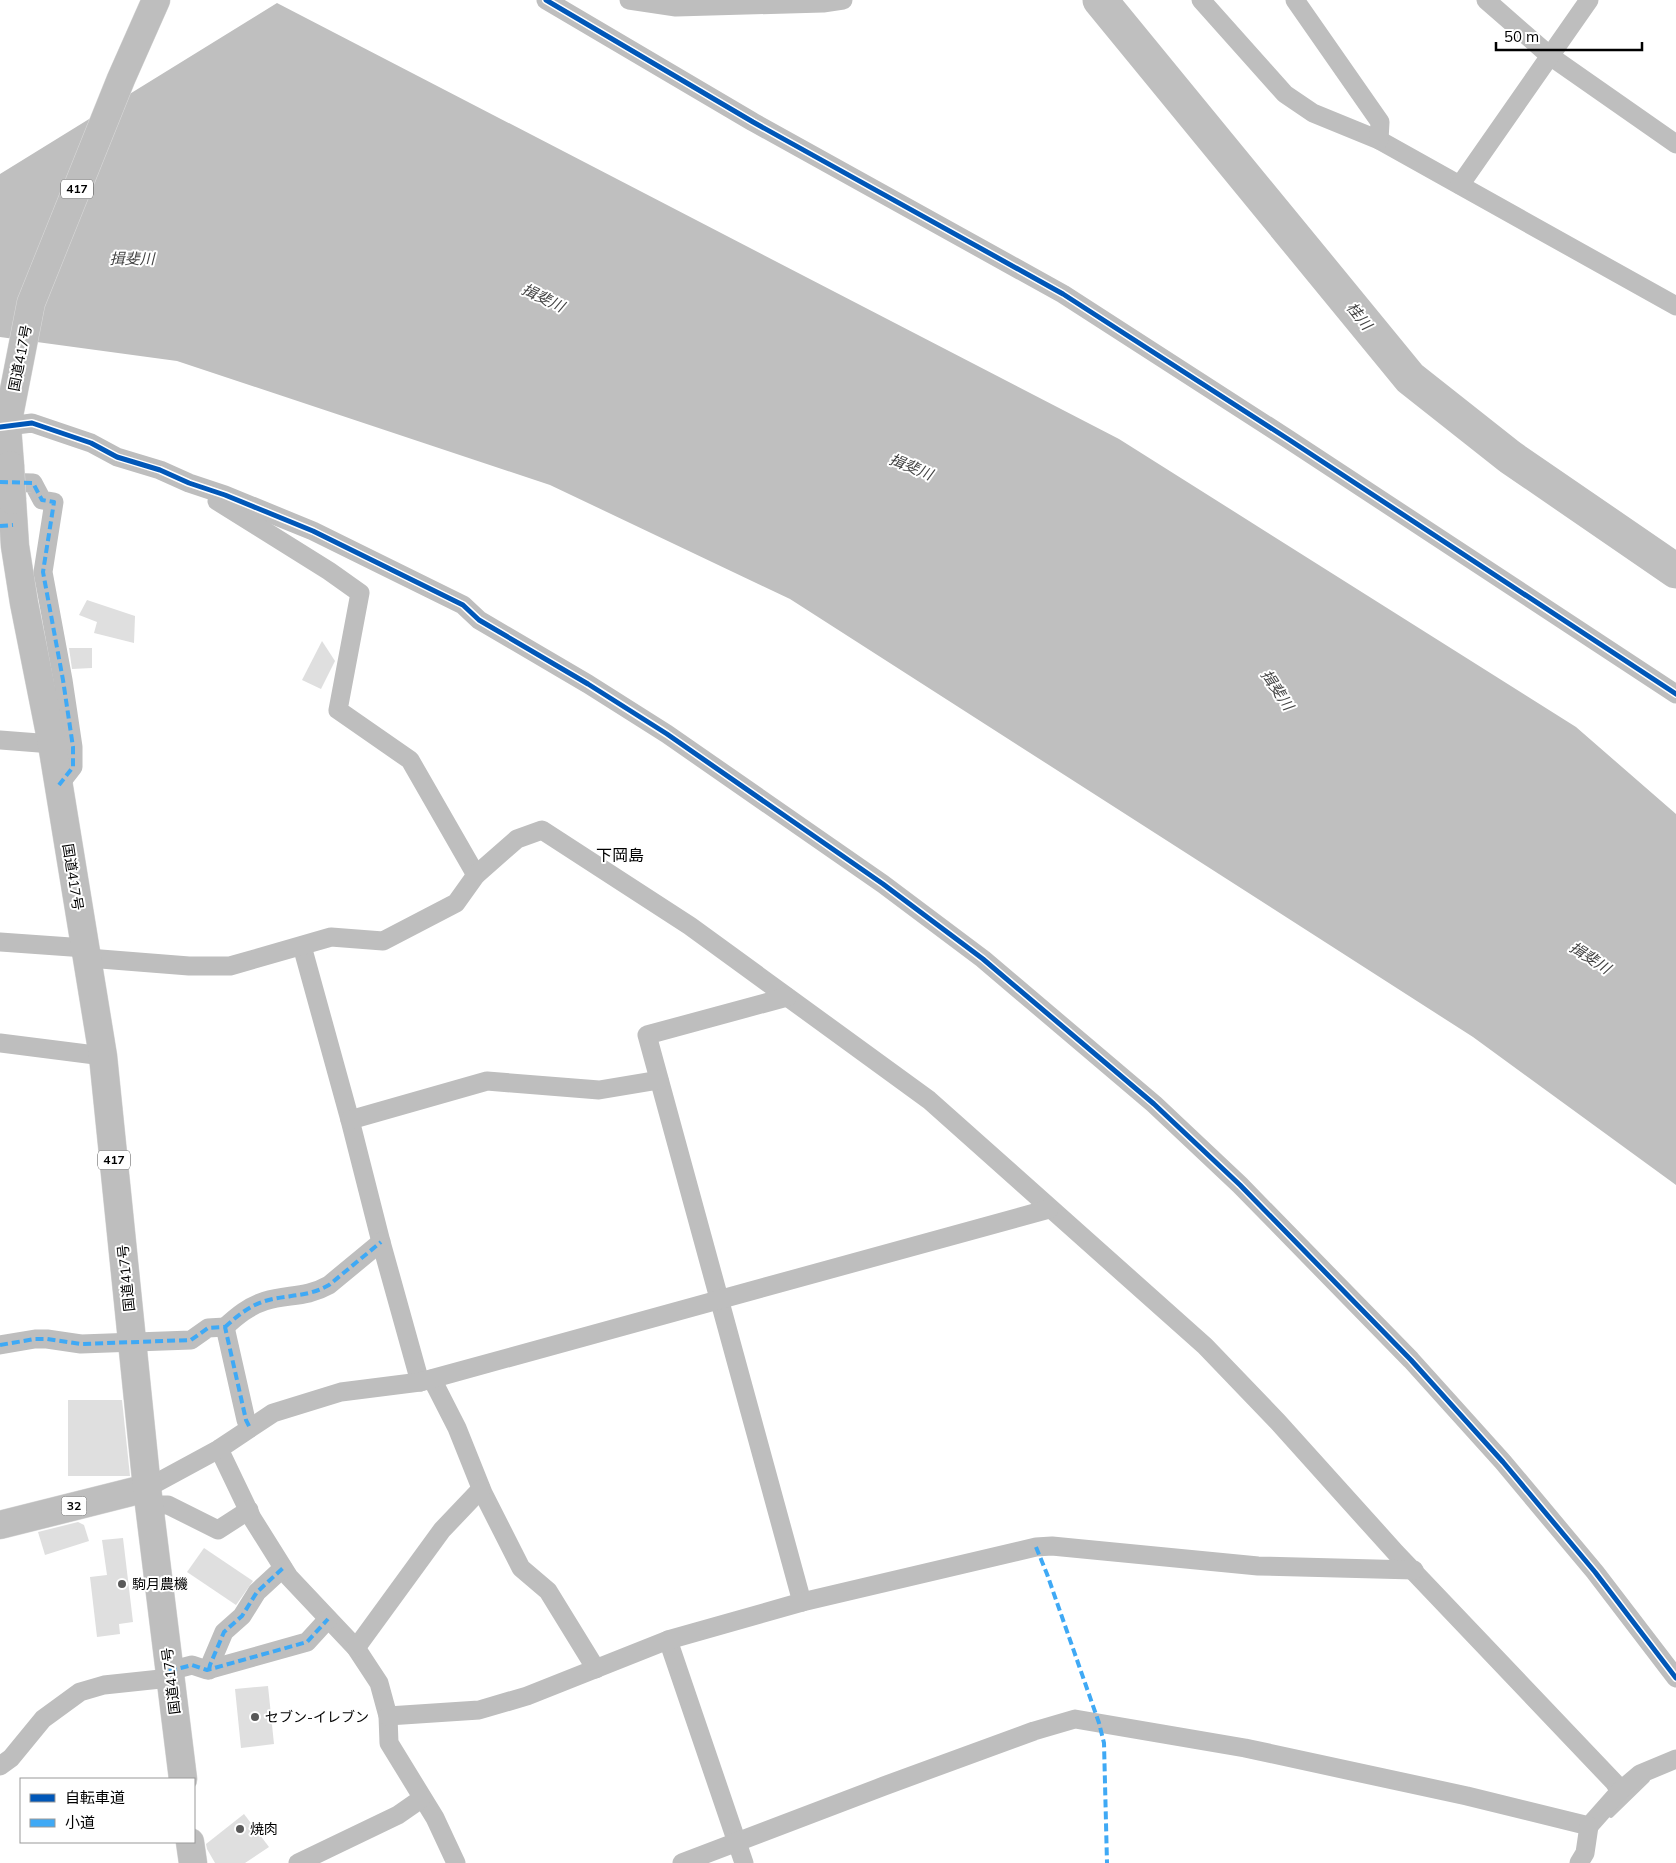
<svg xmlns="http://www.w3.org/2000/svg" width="1676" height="1863" font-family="Mulish,'Noto Sans JP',sans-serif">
	<rect width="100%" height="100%" fill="#fff"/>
	<polygon fill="#bfbfbf" points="277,3 1119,439 1576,727 1676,814 1676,1185 1473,1037 790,599 550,485 177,361 0,337 0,174"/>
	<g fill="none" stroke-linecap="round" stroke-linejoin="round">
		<polyline stroke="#bfbfbf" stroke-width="5.5" points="1611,1815 1647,1780"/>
		<polyline stroke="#bfbfbf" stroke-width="35" points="1100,0 1410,378 1510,457 1676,571"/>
	</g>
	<g fill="#dfdfdf">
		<polygon points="87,600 135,616 134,643 94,633 97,622 79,615"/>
		<polygon points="322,641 335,661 321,689 302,680"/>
		<polygon points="69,648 92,648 92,668 72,669"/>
		<polygon points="68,1400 122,1400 130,1476 68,1476"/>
		<polygon points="78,1522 84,1525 89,1541 45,1555 38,1532"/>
		<polygon points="123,1538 133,1622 119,1624 120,1634 97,1637 90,1577 107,1575 102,1540"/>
		<polygon points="204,1548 253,1581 236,1605 187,1572"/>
		<polygon points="268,1686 274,1744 241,1748 235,1689"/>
		<polygon points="244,1814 269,1847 245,1863 215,1863 207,1849 206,1844"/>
	</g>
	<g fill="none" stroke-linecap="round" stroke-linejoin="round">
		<defs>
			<polyline id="primary" points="0,1525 147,1488"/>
			<g id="trunk">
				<polyline points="10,465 7,426 31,303 121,79 156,0"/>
				<polyline points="12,500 15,546 24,603 52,744 103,1056 147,1488 183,1779"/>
				<polyline points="190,1842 193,1863"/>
			</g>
		</defs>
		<use href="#primary" stroke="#dbdbdb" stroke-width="29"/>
		<use href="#trunk" stroke="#dbdbdb" stroke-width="29"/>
		<g stroke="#bebebe" stroke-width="19">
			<polyline points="546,0 753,122 1063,294 1288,439 1676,694"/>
			<polyline points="629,0 676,7 823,3 843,0"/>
			<polyline points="1201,0 1285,94 1313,113 1379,140 1676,306"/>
			<polyline points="1295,0 1380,122 1379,140"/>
			<polyline points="1486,0 1550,56 1676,144"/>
			<polyline points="1460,185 1589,0"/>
			<polyline points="0,427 32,423 91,443 117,457 160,470 189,483 225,495 313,531 463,605 479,620 588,684 667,734 883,884 983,959 1154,1104 1240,1185 1411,1360 1503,1462 1595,1572 1676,1678"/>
			<polyline points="0,482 33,483 42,500 54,502 43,572 63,680 73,747 73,767 59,785"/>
			<polyline points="217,501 329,571 360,593 338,710 410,760 476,875"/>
			<polyline points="0,740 52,744"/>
			<polyline points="0,942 85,948"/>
			<polyline points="302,946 350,1120 381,1242 420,1382"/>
			<polyline points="88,958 189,966 230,966 331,937 383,941 456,903 476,875 517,839 542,830 690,926 929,1100 1205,1346 1278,1422 1396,1553 1614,1782 1620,1791"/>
			<polyline points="787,997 647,1035 802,1602"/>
			<polyline points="0,1043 103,1056"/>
			<polyline points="350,1120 487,1081 599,1090 659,1080"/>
			<path d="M225,1327C237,1316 249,1306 265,1301C288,1294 306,1298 329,1285L381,1242"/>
			<polyline points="0,1345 35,1339 47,1339 81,1344 191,1340 208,1328 225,1327 246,1420 250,1428"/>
			<polyline points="432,1379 457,1428 483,1493 521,1568 548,1591 596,1669"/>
			<polyline points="219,1449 252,1518 289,1577 356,1648 379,1683 388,1716 389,1743 435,1818 456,1863"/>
			<polyline points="147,1488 219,1449 273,1413 341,1392 420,1382 1049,1209"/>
			<polyline points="149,1505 168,1505 218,1530 249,1510"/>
			<polyline points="668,1640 744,1863"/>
			<polyline points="356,1648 442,1530 481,1489"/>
			<polyline points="209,1670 210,1665 224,1632 242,1616 257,1592 283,1568"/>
			<polyline points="169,1671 192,1665 207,1670 307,1642 328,1619"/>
			<polyline points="388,1716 479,1710 527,1696 668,1640 802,1602 1036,1547 1052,1546 1258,1566 1414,1570"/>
			<polyline points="0,1766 11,1758 43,1719 80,1692 104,1685 170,1678"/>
			<polyline points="298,1863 398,1815 421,1799"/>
			<polyline points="682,1863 884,1786 1034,1731 1075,1719 1245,1748 1467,1796 1589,1826 1620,1791 1640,1774 1676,1759"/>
			<polyline points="1579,1863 1585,1853 1589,1826"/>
		</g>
		<use href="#primary" stroke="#bebebe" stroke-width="28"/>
		<use href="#trunk" stroke="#bebebe" stroke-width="28"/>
		<defs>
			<polyline id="trunk-bridge" points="10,465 12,500"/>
		</defs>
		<use href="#trunk-bridge" stroke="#dbdbdb" stroke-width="29" stroke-linecap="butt"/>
		<use href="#trunk-bridge" stroke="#bebebe" stroke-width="28"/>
		<g stroke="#3fa9f5" stroke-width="4" stroke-dasharray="8 4" stroke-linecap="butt">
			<polyline points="0,482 33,483 42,500 54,502 43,572 63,680 73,747 73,767 59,785"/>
			<polyline points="0,526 13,525"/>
			<path d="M225,1327C237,1316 249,1306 265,1301C288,1294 306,1298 329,1285L381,1242"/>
			<polyline points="0,1345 35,1339 47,1339 81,1344 191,1340 208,1328 225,1327 246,1420 250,1428"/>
			<polyline points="1036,1547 1047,1574 1099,1723 1104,1743 1107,1863"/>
			<polyline points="209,1670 210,1665 224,1632 242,1616 257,1592 283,1568"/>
			<polyline points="169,1671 192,1665 207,1670 307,1642 328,1619"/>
		</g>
		<defs>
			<g id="cycleway">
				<polyline points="546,0 753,122 1063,294 1288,439 1676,694"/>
				<polyline points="0,427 32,423 91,443 117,457 160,470 189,483 225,495 313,531 463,605 479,620 588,684 667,734 883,884 983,959 1154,1104 1240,1185 1411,1360 1503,1462 1595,1572 1676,1678"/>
			</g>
		</defs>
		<use href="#cycleway" stroke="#fff" stroke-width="8"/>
		<use href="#cycleway" stroke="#0057b8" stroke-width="5"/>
	</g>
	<g fill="#595959" stroke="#fff" stroke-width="2">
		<circle cx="122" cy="1584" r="5"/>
		<circle cx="255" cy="1717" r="5"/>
		<circle cx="240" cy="1829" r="5"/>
	</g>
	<g text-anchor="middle" stroke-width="4" stroke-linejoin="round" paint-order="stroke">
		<g fill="#fff" stroke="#4c4c4c" stroke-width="1">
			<rect x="61" y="179.5" width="32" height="19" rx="4"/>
			<rect x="98" y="1150.5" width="32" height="19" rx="4"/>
			<rect x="61.5" y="1496.5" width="25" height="19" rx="4"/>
		</g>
		<g font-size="12" font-weight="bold" fill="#000">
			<text x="77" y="193">417</text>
			<text x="114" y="1164">417</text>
			<text x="74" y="1510">32</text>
		</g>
		<g font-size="14" fill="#000" stroke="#fff">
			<text transform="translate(20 358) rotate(-79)" y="5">国道417号</text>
			<text transform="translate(73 877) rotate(81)" y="5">国道417号</text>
			<text transform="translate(126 1278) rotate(-96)" y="5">国道417号</text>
			<text transform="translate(171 1681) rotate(-97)" y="5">国道417号</text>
		</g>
		<g font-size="14" fill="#000" stroke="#fff" text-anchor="start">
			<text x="132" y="1589">駒月農機</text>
			<text x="265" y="1722">セブン-イレブン</text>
			<text x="250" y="1834">焼肉</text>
		</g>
		<g font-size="15" font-style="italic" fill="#444" stroke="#fff">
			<text x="132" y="264">揖斐川</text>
			<text transform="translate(543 298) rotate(26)" y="5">揖斐川</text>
			<text transform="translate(1359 316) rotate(51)" y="5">桂川</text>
			<text transform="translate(911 467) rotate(22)" y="5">揖斐川</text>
			<text transform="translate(1277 690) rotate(56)" y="5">揖斐川</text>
			<text transform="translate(1590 958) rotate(33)" y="5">揖斐川</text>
		</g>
		<g font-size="16" fill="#000" stroke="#fff">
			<text x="620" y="861">下岡島</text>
		</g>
	</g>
	<rect x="20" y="1778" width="175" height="65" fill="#ffffff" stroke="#999999"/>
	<rect x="30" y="1794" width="25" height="8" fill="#0057b8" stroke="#999999"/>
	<text x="65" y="1803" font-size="15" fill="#000000">自転車道</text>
	<rect x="30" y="1819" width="25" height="8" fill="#3fa9f5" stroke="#999999"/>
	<text x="65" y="1828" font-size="15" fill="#000000">小道</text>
	<path d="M1496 42v8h146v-8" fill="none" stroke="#000000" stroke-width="2.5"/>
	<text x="1504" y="42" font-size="15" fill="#000000" stroke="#ffffff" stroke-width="4" paint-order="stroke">50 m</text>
</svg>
